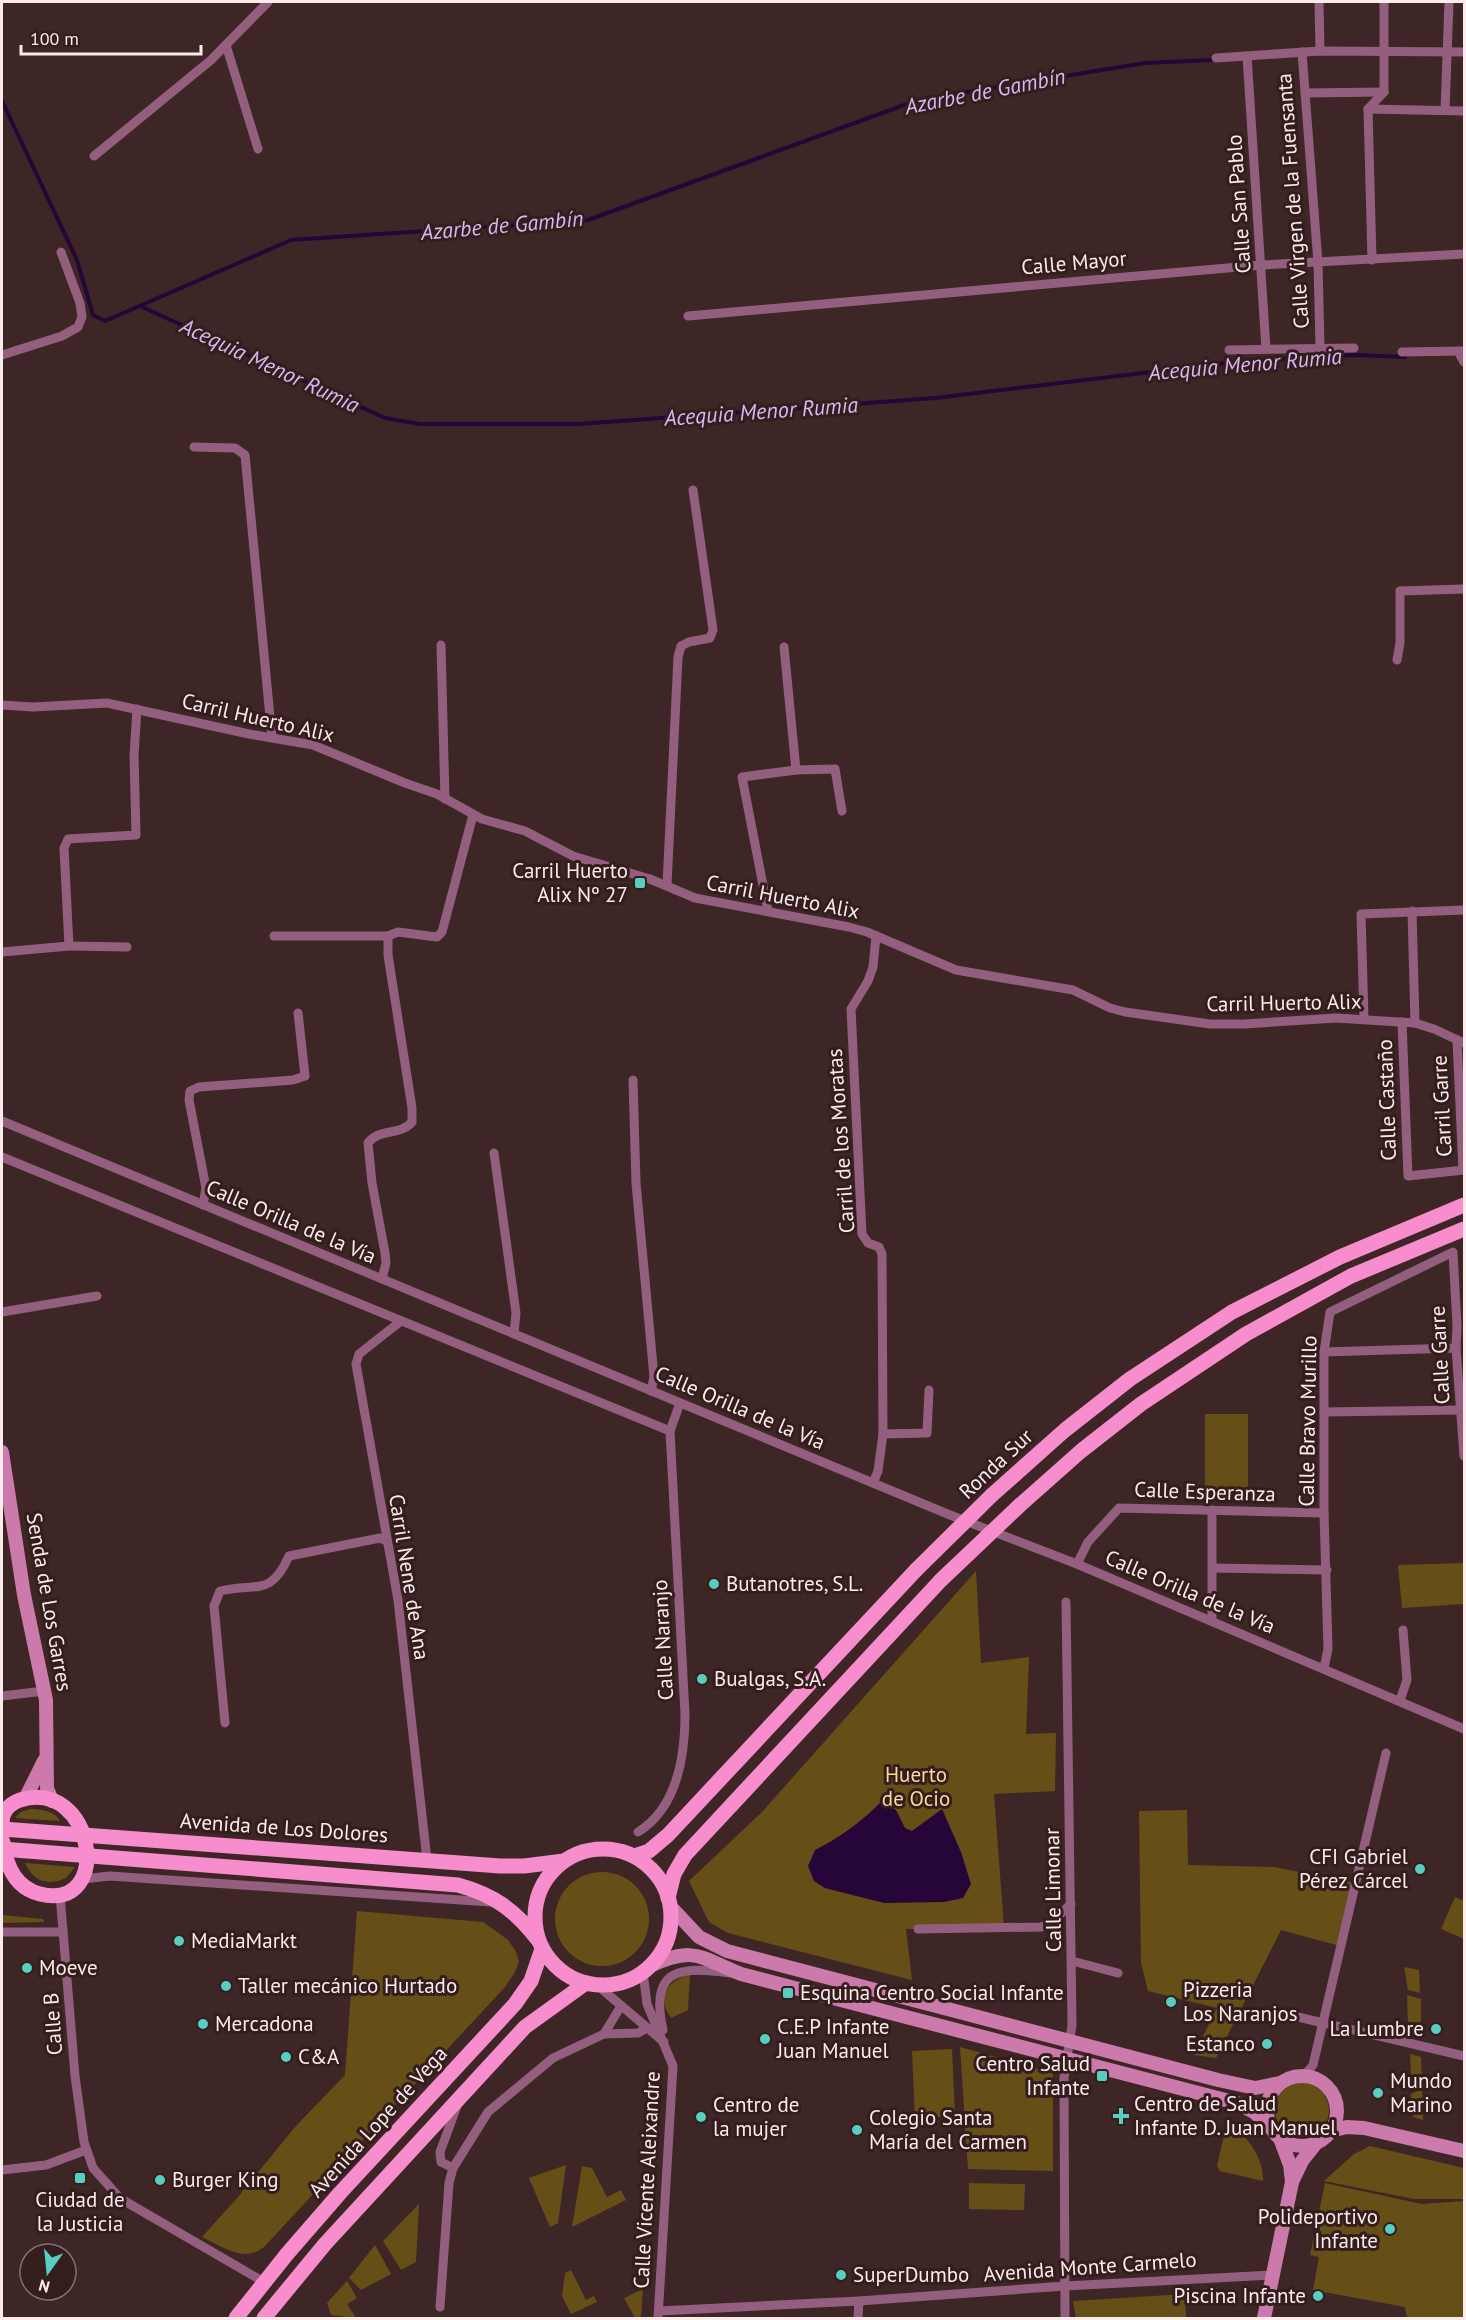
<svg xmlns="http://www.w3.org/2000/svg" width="1466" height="2320" font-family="'PT Sans',sans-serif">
	<rect width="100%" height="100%" fill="#3e2627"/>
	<g fill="#664f17">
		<rect x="1205" y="1414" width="43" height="83"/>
		<polygon points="1464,1563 1464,1604 1402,1608 1398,1565"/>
		<polygon points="976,1571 981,1663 1029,1657 1026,1734 1056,1733 1055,1791 994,1794 1004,1928 906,1929 912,1980 728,1933 709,1922 689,1881 762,1812"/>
		<path d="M30,1809C41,1809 55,1811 60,1821L15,1818L21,1812Z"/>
		<polygon points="1187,1810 1188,1865 1274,1867 1356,1883 1340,1946 1281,1930 1216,2058 1194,2055 1217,2008 1148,1991 1141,1963 1139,1811"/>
		<path d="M25,1863L75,1867L66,1878C47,1886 34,1882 25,1863Z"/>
		<circle cx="602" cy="1919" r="47"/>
		<polygon points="1455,1897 1464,1901 1464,1939 1441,1929"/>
		<path d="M357,1911L483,1922L508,1940L515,1950L519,1961L515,1972L505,1987L265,2246C245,2264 223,2247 202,2237L238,2197L295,2127L345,2075Z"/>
		<polygon points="2,1915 43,1919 44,1922 2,1923"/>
		<polygon points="1404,1967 1419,1970 1420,1993 1408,1990"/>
		<path d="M690,1974L688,2010L671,2018C656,1997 668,1980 690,1974Z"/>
		<polygon points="1407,1995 1421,1999 1421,2028 1408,2025"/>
		<polygon points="960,2047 1053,2073 1053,2171 968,2169"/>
		<polygon points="952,2049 955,2116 915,2118 912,2051"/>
		<polygon points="1410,2054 1421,2057 1422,2083 1412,2088"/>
		<circle cx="1302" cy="2110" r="27"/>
		<polygon points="1422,2089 1423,2120 1413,2117 1411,2094"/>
		<path d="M1227,2122C1246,2134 1264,2158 1263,2181L1220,2171L1217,2166Z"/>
		<polygon points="1370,2146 1464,2168 1464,2199 1414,2199 1324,2181 1354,2154"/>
		<polygon points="566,2165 558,2223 550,2227 529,2178"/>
		<polygon points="582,2166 592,2168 607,2197 621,2190 626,2200 572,2227"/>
		<polygon points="969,2183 1025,2184 1024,2210 969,2209"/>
		<polygon points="1325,2183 1422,2204 1464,2201 1464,2318 1407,2318 1405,2307 1313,2290 1319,2257 1310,2255"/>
		<polygon points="419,2204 416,2262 401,2270 383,2241"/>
		<polygon points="375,2245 391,2274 361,2290 349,2278"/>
		<polygon points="571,2270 586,2300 594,2296 597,2302 571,2314 562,2296 565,2273"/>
		<polygon points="347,2281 357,2298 347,2304 356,2318 331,2315 327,2303"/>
		<polygon points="643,2289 641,2318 635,2318 624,2298"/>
		<polygon points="1185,2294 1186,2318 1076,2318 1073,2301"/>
	</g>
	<path fill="#260538" d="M882,1801L896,1810L905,1828L912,1831L942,1809L961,1852L971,1884L963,1898L944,1902L884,1903L825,1888L814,1881L808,1866L815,1850C841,1837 861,1822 882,1801Z"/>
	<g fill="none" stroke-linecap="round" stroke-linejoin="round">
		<g stroke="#260538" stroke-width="4">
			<polyline points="2,101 77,260 93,315 105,321 291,240 588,220 918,100 1145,63 1212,60"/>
			<polyline points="140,306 385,418 420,424 579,424 935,398 1243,361 1356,355 1405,357"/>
		</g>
		<g stroke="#945f7e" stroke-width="9">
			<polyline points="1319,2 1320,51"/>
			<polyline points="226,45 258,149"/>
			<polyline points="1302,52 1318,263 1320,347"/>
			<polyline points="1247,56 1266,349"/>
			<polyline points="1216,58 1320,51 1464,52"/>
			<polyline points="1305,93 1384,92"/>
			<polyline points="1368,109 1372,260"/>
			<polyline points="1368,109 1384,92 1384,2"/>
			<polyline points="1368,109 1464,111"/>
			<polyline points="1445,110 1449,2"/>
			<polyline points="94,156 211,60 268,2"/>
			<polyline points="688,316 1261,265 1464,254"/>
			<polyline points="1229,350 1354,348"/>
			<polyline points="1458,351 1464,362"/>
			<polyline points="1402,352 1464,351"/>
			<polyline points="2,355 62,336 78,327 82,317 80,303 61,252"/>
			<polyline points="194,447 235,448 245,455 272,738"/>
			<polyline points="441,645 445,799"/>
			<polyline points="784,647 796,770"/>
			<polyline points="1397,660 1400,643 1400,591 1464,589"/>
			<polyline points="2,705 33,707 107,703 249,734 313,745 405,783 437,794 482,819 525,831 573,856 650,879 695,898 849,927 867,932 956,970 1073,990 1110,1008 1125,1012 1210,1024 1244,1024 1336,1018 1415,1023 1434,1029 1464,1043"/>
			<polyline points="667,885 678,657 681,646 689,642 710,638 713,630 693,490"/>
			<polyline points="768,911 742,777 796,770 835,769 842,811"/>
			<polyline points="1412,911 1415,1023"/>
			<polyline points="274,936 388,936"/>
			<polyline points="69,946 127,947"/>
			<polyline points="2,952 69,946 64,848 68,839 136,835 134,755 137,709"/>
			<polyline points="1364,1019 1361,914 1464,910"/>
			<polyline points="1402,1022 1408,1176 1464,1170"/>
			<polyline points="1457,1040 1463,1170"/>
			<polyline points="633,1080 636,1183 654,1377 651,1391"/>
			<polyline points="2,1121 950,1515 1077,1564 1464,1729"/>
			<polyline points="494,1153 516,1313 514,1334"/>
			<polyline points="2,1157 670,1431"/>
			<polyline points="203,1205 206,1188 189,1100 190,1091 199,1087 293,1080 305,1076 298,1013"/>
			<path d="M382,1279L386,1263L385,1253L372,1183L368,1143C379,1128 400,1136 412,1122V1108L388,955V936L398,932L437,937L442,932L473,815"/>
			<polyline points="2,1312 97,1296"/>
			<polyline points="401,1321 359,1354 356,1364 398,1600 427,1860"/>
			<polyline points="1324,1352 1456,1348"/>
			<polyline points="1324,1412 1461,1410"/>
			<polyline points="883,1434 927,1433 929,1390"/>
			<polyline points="873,1483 878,1471 883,1434 882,1254 879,1247 868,1243 862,1234 851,1009 868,981 873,967 876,936"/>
			<polyline points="1212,1510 1212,1620"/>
			<polyline points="1077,1564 1088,1542 1119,1508 1324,1513"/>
			<polyline points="1213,1568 1327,1570"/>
			<polyline points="1324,1668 1328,1649 1324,1513 1324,1352 1330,1312 1453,1252 1457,1326 1456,1348 1464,1456"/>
			<polyline points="2,1696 44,1691"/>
			<polyline points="1400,1700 1407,1680 1403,1630"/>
			<path d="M225,1723L214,1606L220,1591C257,1582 270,1598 289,1556L380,1538L387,1541"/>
			<path d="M638,1832C677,1808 685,1756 685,1714L670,1431L680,1403"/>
			<polyline points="83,1879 110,1876 490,1902"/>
			<polyline points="60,1895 75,2076 84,2142 93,2168 118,2196 128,2203 264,2282"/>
			<polyline points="918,1929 1041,1927 1051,1923 1071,1904"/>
			<polyline points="2,1932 63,1932"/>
			<polyline points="1072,1961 1118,1973"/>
			<polyline points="643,1972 647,2004 673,2066 658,2318"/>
			<polyline points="597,1985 664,2042"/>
			<polyline points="1281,2013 1464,2056"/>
			<path d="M663,2030C649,1968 680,1966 730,1973"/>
			<polyline points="604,2034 621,2006"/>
			<polyline points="1304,2076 1313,2065 1386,1753"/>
			<polyline points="453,2168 441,2162 440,2152 457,2106"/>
			<polyline points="2,2170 46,2165 86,2150"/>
			<polyline points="440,2307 449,2183 453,2168 488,2112 553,2058 604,2034 638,2033 647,2028"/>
			<polyline points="659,2311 859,2301 1065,2286 1273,2275"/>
			<polyline points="858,2318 859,2301"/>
			<polyline points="1065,2318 1064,2077 1072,2025 1066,1602"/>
		</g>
		<g stroke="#cc79ab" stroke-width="14">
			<polyline points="2,1452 24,1595 46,1700 47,1788 52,1801"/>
			<polyline points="25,1799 44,1761"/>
			<polyline points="670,1906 699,1937 727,1951 1218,2080 1255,2088 1280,2083"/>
			<path d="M650,1966C696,1945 700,1958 741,1974L1237,2103L1254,2112L1270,2127"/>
			<circle cx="1302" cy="2111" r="35"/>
			<polyline points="1330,2131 1347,2127 1364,2128 1464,2151"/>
			<polyline points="1280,2138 1290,2165 1292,2182"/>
			<polyline points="1264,2318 1292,2182 1302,2161 1317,2142"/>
		</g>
		<g stroke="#f88dce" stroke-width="15">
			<polyline points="992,1495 1065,1430 1130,1379 1232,1312 1340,1257 1464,1205"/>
			<polyline points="1019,1506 1081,1451 1141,1404 1246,1334 1351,1276 1464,1229"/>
			<path d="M2,1823C2,1812 9,1804 20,1800C95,1777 114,1913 40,1894C15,1888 6,1866 3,1842"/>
			<polyline points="2,1829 500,1866 524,1866 564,1861"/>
			<path d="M2,1849L458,1885C494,1895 515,1910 538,1940"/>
			<circle cx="603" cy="1917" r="68"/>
			<polyline points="634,1856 649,1851 668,1835 916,1570"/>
			<polyline points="668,1898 674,1874 685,1855 941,1580"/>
			<polyline points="236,2318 287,2254 340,2193 515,2004 531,1981 542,1949"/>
			<polyline points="264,2318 325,2244 525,2027 586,1983"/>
		</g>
		<g stroke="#f88dce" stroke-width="15">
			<polyline points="916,1570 992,1495"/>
			<polyline points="941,1580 1019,1506"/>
		</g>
	</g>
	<g fill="#57cec1" stroke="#341d1d" stroke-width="2">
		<rect x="634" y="877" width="12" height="12" rx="3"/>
		<circle cx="714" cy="1584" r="6"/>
		<circle cx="702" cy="1679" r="6"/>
		<circle cx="1420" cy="1869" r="6"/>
		<circle cx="179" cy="1941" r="6"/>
		<circle cx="27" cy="1968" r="6"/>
		<circle cx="226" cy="1986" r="6"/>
		<rect x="782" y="1987" width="12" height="12" rx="3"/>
		<circle cx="1171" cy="2002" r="6"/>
		<circle cx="203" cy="2024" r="6"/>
		<circle cx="1436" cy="2029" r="6"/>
		<circle cx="765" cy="2039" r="6"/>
		<circle cx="1267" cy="2044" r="6"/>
		<circle cx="286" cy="2057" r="6"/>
		<rect x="1096" y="2070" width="12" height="12" rx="3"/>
		<circle cx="1378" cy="2093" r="6"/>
		<path d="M1118 2107h6v6h6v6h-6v6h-6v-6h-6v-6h6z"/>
		<circle cx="701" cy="2117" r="6"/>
		<circle cx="857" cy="2130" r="6"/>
		<rect x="74" y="2172" width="12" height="12" rx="3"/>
		<circle cx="160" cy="2180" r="6"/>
		<circle cx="1390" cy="2229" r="6"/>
		<circle cx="841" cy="2275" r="6"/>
		<circle cx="1318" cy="2296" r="6"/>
	</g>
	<g text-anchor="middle" stroke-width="6" stroke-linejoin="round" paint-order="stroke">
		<g font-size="21" fill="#fcebeb" stroke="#341d1d">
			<text transform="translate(1293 201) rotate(-94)" y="7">Calle Virgen de la Fuensanta</text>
			<text transform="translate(1239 204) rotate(-94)" y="7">Calle San Pablo</text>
			<text transform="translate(1074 263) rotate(-5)" y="7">Calle Mayor</text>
			<text transform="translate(258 718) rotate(13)" y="7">Carril Huerto Alix</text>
			<text transform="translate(783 897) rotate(11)" y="7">Carril Huerto Alix</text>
			<text transform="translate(1284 1003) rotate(-1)" y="7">Carril Huerto Alix</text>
			<text transform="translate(1387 1100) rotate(-92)" y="7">Calle Castaño</text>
			<text transform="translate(1442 1106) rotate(-93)" y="7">Carril Garre</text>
			<text transform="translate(841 1141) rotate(-94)" y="7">Carril de los Moratas</text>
			<text transform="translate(291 1222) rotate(23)" y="7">Calle Orilla de la Vía</text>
			<text transform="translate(1440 1355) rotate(-93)" y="7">Calle Garre</text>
			<text transform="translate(740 1408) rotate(23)" y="7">Calle Orilla de la Vía</text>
			<text transform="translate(1308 1421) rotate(-89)" y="7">Calle Bravo Murillo</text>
			<text transform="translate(996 1464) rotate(-43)" y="7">Ronda Sur</text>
			<text transform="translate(1205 1492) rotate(2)" y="7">Calle Esperanza</text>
			<text transform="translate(409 1577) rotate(81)" y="7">Carril Nene de Ana</text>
			<text transform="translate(1190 1592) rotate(23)" y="7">Calle Orilla de la Vía</text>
			<text transform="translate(49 1602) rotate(80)" y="7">Senda de Los Garres</text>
			<text transform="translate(663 1640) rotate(-93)" y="7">Calle Naranjo</text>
			<text transform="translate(284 1828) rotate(4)" y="7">Avenida de Los Dolores</text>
			<text transform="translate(1053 1890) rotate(-91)" y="7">Calle Limonar</text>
			<text transform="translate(53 2024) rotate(-94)" y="7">Calle B</text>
			<text transform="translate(378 2122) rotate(-48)" y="7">Avenida Lope de Vega</text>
			<text transform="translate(647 2180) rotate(-87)" y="7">Calle Vicente Aleixandre</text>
			<text transform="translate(1090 2267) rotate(-4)" y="7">Avenida Monte Carmelo</text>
		</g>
		<g font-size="21" fill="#fcebeb" stroke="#341d1d" text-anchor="start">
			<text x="628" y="878" text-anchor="end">Carril Huerto<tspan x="628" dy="24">Alix Nº 27</tspan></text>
			<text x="726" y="1591">Butanotres, S.L.</text>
			<text x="714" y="1686">Bualgas, S.A.</text>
			<text x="1408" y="1864" text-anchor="end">CFI Gabriel<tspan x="1408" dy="24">Pérez Cárcel</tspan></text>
			<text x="191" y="1948">MediaMarkt</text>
			<text x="39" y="1975">Moeve</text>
			<text x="238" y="1993">Taller mecánico Hurtado</text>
			<text x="1183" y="1997">Pizzeria<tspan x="1183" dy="24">Los Naranjos</tspan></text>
			<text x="800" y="2000">Esquina Centro Social Infante</text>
			<text x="215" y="2031">Mercadona</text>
			<text x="777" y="2034">C.E.P Infante<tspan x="777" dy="24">Juan Manuel</tspan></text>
			<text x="1424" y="2036" text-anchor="end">La Lumbre</text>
			<text x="1255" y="2051" text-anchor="end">Estanco</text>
			<text x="298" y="2064">C&amp;A</text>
			<text x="1090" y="2071" text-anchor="end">Centro Salud<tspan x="1090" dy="24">Infante</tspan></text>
			<text x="1390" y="2088">Mundo<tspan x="1390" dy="24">Marino</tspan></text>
			<text x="1134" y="2111">Centro de Salud<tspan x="1134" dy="24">Infante D. Juan Manuel</tspan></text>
			<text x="713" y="2112">Centro de<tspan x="713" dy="24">la mujer</tspan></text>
			<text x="869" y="2125">Colegio Santa<tspan x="869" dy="24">María del Carmen</tspan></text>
			<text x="172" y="2187">Burger King</text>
			<text x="80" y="2207" text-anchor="middle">Ciudad de<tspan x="80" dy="24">la Justicia</tspan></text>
			<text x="1378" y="2224" text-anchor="end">Polideportivo<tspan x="1378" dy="24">Infante</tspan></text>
			<text x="853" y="2282">SuperDumbo</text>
			<text x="1306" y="2303" text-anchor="end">Piscina Infante</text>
		</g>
		<g font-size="21" fill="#fadb9b" stroke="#341d1d">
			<text x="916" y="1782">Huerto<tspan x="916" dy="24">de Ocio</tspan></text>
		</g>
		<g font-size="22" font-style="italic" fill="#dab8f3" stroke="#341d1d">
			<text transform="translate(985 91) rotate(-11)" y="8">Azarbe de Gambín</text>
			<text transform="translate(502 225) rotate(-5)" y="8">Azarbe de Gambín</text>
			<text transform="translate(1245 364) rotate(-5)" y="8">Acequia Menor Rumia</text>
			<text transform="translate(270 365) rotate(25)" y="8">Acequia Menor Rumia</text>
			<text transform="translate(761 411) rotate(-4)" y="8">Acequia Menor Rumia</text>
		</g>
	</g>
	<rect width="1466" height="2320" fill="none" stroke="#fcebeb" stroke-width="6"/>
	<g transform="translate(48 2272) rotate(195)"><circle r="28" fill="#341d1d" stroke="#846f6f" stroke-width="1.5"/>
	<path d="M0-4.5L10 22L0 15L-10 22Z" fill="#57cec1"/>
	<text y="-9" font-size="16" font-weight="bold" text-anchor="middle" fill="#fcebeb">N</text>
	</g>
	<path d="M21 45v9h180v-9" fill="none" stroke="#fcebeb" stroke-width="3"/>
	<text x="30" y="45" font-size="18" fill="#fcebeb" stroke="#341d1d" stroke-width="4.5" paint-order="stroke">100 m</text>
</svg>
